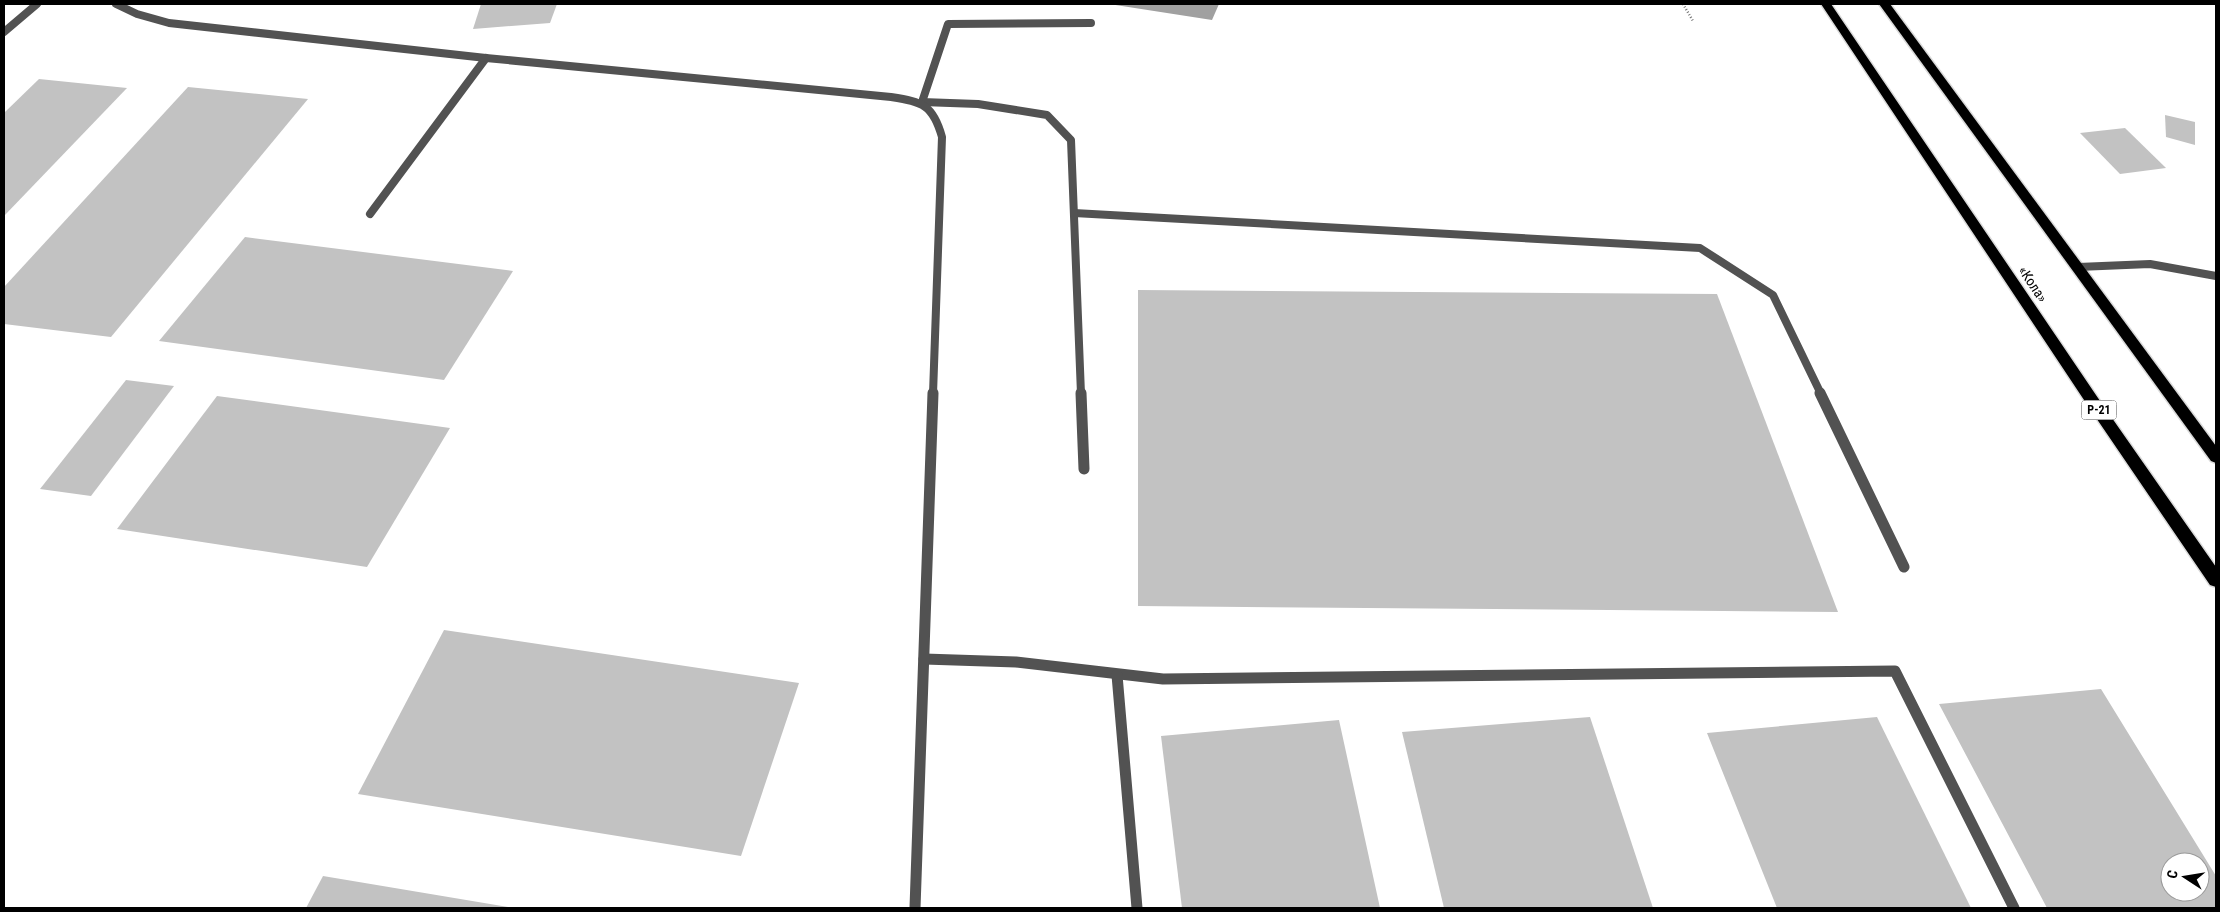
<svg xmlns="http://www.w3.org/2000/svg" width="2220" height="912" font-family="'Roboto Condensed',sans-serif">
	<rect width="100%" height="100%" fill="#fff"/>
	<polygon fill="#a0a0a0" points="1109,4 1219,4 1212,20"/>
	<g fill="#c2c2c2" fill-rule="evenodd">
		<polygon points="481,4 557,4 550,23 473,29"/>
		<polygon points="39,79 127,88 4,216 4,113"/>
		<polygon points="188,87 308,99 111,337 4,324 4,287"/>
		<polygon points="2165,115 2195,122 2195,145 2166,137"/>
		<polygon points="2125,128 2166,168 2120,174 2080,133"/>
		<polygon points="245,237 513,271 444,380 159,341"/>
		<polygon points="1138,290 1717,294 1838,612 1138,606"/>
		<polygon points="126,380 174,386 91,496 40,489"/>
		<polygon points="217,396 450,428 367,567 117,529"/>
		<polygon points="444,630 799,683 741,856 358,794"/>
		<path d="M2101,689L2216,876V908H2047L1939,704ZM2170,862H2200V892H2170Z"/>
		<polygon points="1590,717 1653,908 1444,908 1402,732"/>
		<polygon points="1877,717 1971,908 1777,908 1707,733"/>
		<polygon points="1339,720 1380,908 1182,908 1161,736"/>
		<polygon points="323,876 508,907 508,908 306,908"/>
	</g>
	<g fill="none" stroke-linecap="round" stroke-linejoin="round">
		<defs>
			<g id="highway">
				<polygon points="1821,4 1831,4 2098,398 2216,567 2216,587 2210,585 2088,406"/>
				<polygon points="1879,4 1890,4 2216,446 2216,463 2211,461"/>
			</g>
		</defs>
		<use href="#highway" stroke="#dbdbdb" stroke-width="3"/>
		<polyline stroke="#747474" stroke-width="2.5" stroke-dasharray="1 2" stroke-linecap="butt" points="1683,4 1693,21"/>
		<g stroke="#525252" stroke-width="8">
			<polyline points="1074,213 1700,248 1773,295 1821,394"/>
			<polyline points="370,214 486,58"/>
			<polyline points="1081,394 1071,140 1047,115 978,104 922,102 948,24 1091,23"/>
		</g>
		<g stroke="#525252" stroke-width="11">
			<polyline points="1081,393 1084,469"/>
			<polyline points="1820,393 1904,567"/>
			<polyline points="924,659 1016,662 1163,679 1895,671 2014,908"/>
			<polyline points="1117,675 1137,908"/>
		</g>
		<g stroke="#525252" stroke-width="8">
			<path d="M116,4L137,14L169,23L486,58L891,97C923,102 933,105 942,137L933,394"/>
			<polyline points="4,32 37,4"/>
			<polyline points="2078,267 2150,264 2216,276"/>
		</g>
		<polyline stroke="#525252" stroke-width="11" points="915,908 933,393"/>
		<use href="#highway" fill="#000" fill-rule="evenodd"/>
	</g>
	<g text-anchor="middle" stroke-width="4" stroke-linejoin="round" paint-order="stroke">
		<rect fill="#fff" stroke="#4c4c4c" stroke-width="1" x="2081.5" y="400.5" width="35" height="19" rx="4"/>
		<g font-size="12" font-weight="bold" fill="#000">
			<text x="2099" y="414">Р-21</text>
		</g>
		<g font-size="14" fill="#000" stroke="#fff">
			<text transform="translate(2033 284) rotate(56)" y="5">«Кола»</text>
		</g>
	</g>
	<rect width="2220" height="912" fill="none" stroke="#000000" stroke-width="10"/>
	<g transform="translate(2185 877) rotate(282)"><circle r="24" fill="#ffffff" stroke="#999999"/>
	<path d="M0-4L9 19L0 12L-9 19Z" fill="#000000"/>
	<text y="-8" font-size="14" font-weight="bold" text-anchor="middle" fill="#000000">С</text>
	</g>
</svg>
